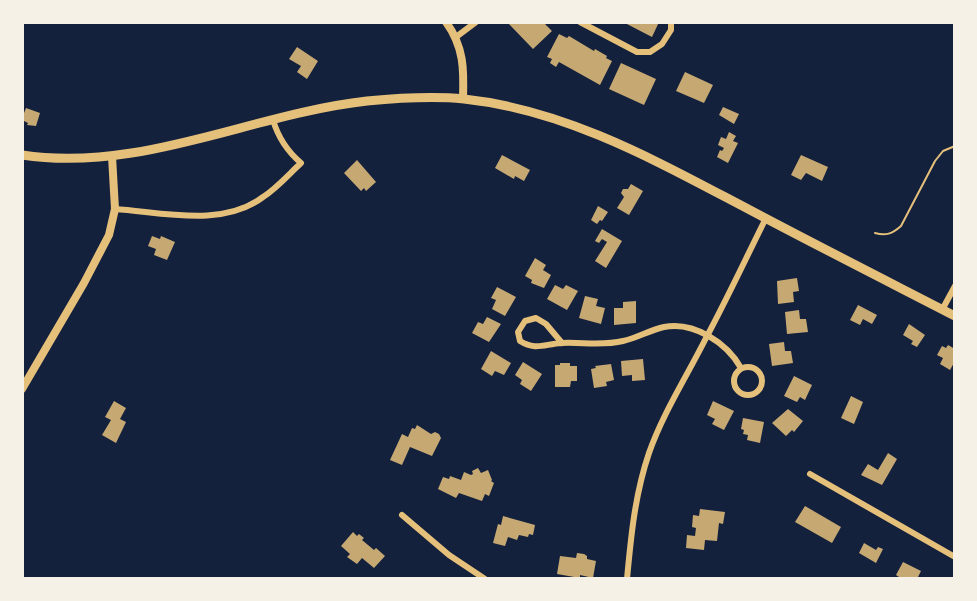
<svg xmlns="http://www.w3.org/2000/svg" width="977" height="601" font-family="Ubuntu,sans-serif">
	<rect width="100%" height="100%" fill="#14213d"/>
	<g fill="#c6a872">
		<polygon points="507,22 548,22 545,24 552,31 533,49"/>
		<polygon points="623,22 659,22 652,37"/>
		<polygon points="559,34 567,38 569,36 594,51 595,49 607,56 606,58 612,61 600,85 559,62 556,67 550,63 552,59 547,57"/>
		<polygon points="297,47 318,61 307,79 297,72 301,66 289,59"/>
		<polygon points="621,63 656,79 644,105 609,89"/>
		<polygon points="685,72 713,85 704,103 676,91"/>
		<polygon points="723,107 739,114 734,124 719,115"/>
		<polygon points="26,108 40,113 36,126 27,125 28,123 22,120 22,112 24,113"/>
		<polygon points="729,132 736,136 733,141 738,143 728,163 717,157 720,150 722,151 724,148 718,145 721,137 726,139"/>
		<polygon points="502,155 530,170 524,181 515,176 514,179 495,168"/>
		<polygon points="801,155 828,167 822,181 806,173 801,180 791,175"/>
		<polygon points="357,160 376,182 366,191 364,188 361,191 344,173"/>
		<polygon points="631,184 643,191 629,215 617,208 624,197 621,193 623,189 628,189"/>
		<polygon points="598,206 608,212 602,221 600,220 597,224 591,220"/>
		<polygon points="602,229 622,241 606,268 595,261 607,242 602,239 599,243 595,241"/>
		<polygon points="152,236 160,239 161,236 175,242 167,260 154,255 156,249 148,246"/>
		<polygon points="535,258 546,265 543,270 551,275 544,288 531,283 532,280 525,276"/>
		<polygon points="797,278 799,291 793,292 794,302 778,304 777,281"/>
		<polygon points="555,285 563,289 566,285 578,291 567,310 547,299"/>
		<polygon points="497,287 516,297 505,316 492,309 496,300 491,298"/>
		<polygon points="585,296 598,299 596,306 605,308 601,324 579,318"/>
		<polygon points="636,301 636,323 614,325 614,308 623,308 623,302"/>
		<polygon points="858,305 877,315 872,324 863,319 860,325 850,320"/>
		<polygon points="799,310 800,319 806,319 808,332 787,334 785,312"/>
		<polygon points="487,317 501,324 489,342 472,333 478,322 483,324"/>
		<polygon points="909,324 925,335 917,347 911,344 913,341 903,335"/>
		<polygon points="784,342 785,351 791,351 793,363 772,366 769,344"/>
		<polygon points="948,345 955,349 955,361 950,370 940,364 943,358 937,355 942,346 946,348"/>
		<polygon points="491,351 511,363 504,375 495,371 492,376 481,369"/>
		<polygon points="643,359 645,380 632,381 632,375 622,376 621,361"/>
		<polygon points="523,362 542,374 531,391 520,384 522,380 515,375"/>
		<polygon points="560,363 570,363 570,366 577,366 577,381 571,381 570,387 555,387 555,365 560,365"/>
		<polygon points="611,364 614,380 606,382 607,386 594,388 591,369 596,368 595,366"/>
		<polygon points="794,376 812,385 805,400 800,397 797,402 784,396"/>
		<polygon points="851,396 863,402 854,424 841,418"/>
		<polygon points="114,401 126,408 120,419 126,422 116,443 102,435 111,420 105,417"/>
		<polygon points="713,401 734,411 724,430 712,424 715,419 707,415"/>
		<polygon points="788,409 803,421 794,432 792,430 786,436 772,423"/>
		<polygon points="743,418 764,422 760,443 747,440 748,435 743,434 744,430 741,429"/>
		<polygon points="417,425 431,434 435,432 439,434 441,438 432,456 410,447 402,465 390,460 402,434 408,437 412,428 415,429"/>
		<polygon points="888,453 897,459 882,485 861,475 868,464 878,470"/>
		<polygon points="478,468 481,473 488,470 492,480 491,481 494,483 489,496 485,494 482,501 459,493 456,498 438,489 443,477 449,479 450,476 461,480 464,472 471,475 473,474 472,471"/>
		<polygon points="805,506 841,527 832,543 795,522"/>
		<polygon points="700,509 725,512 723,524 719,523 717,541 705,540 704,550 686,548 687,535 695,536 696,528 692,527 693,515 699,516"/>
		<polygon points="503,516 535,525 533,535 529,534 528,537 519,535 517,540 508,537 505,546 493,543 498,524 501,525"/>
		<polygon points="353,532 357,536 359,534 364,538 362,540 374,550 376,548 385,556 374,568 362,558 357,564 347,557 350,554 341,546"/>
		<polygon points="864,543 876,550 878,547 883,549 876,563 859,553"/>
		<polygon points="577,553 584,554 587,556 587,559 596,561 593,578 580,575 580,578 557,574 560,556 576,558"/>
		<polygon points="903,562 921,571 917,579 902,579 896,575"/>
	</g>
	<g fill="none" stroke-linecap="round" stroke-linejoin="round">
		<path stroke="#e5c07b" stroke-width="2" d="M875,233C886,236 892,234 901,226L935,161L943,151L955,146"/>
		<g stroke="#e5c07b" stroke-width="6">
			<polyline points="580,22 637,52 650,52 662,44 671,30 671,22"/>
			<polyline points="456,37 476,22"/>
			<path d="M115,209C162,212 222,228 263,197C277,188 289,174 301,163C287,151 278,137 273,120"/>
			<polyline points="942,310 955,286"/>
			<path d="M562,343L546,324L536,318L525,321L518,332L520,341C536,351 544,344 562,343C582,342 603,346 623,341C637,338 650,330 664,327C694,321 727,343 741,368"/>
			<circle cx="748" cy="381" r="14"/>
			<polyline points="810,474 955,557"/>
			<polyline points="402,515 449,555 485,579"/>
			<path d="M627,579C631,536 635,494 649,453C663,413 687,376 706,338C727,299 746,258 766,218"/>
		</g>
		<g stroke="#e5c07b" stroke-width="8">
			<path d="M446,22C464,47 464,69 463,99"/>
			<polyline points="22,389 84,283 109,235 115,209 112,156"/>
		</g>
		<path stroke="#e5c07b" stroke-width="9" d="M22,155C141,173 251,114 367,101C399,98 432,96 464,99C568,110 660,163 750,210C818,246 887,281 955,316"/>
	</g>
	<rect width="977" height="601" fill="none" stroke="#f6f1e7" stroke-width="48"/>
</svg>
